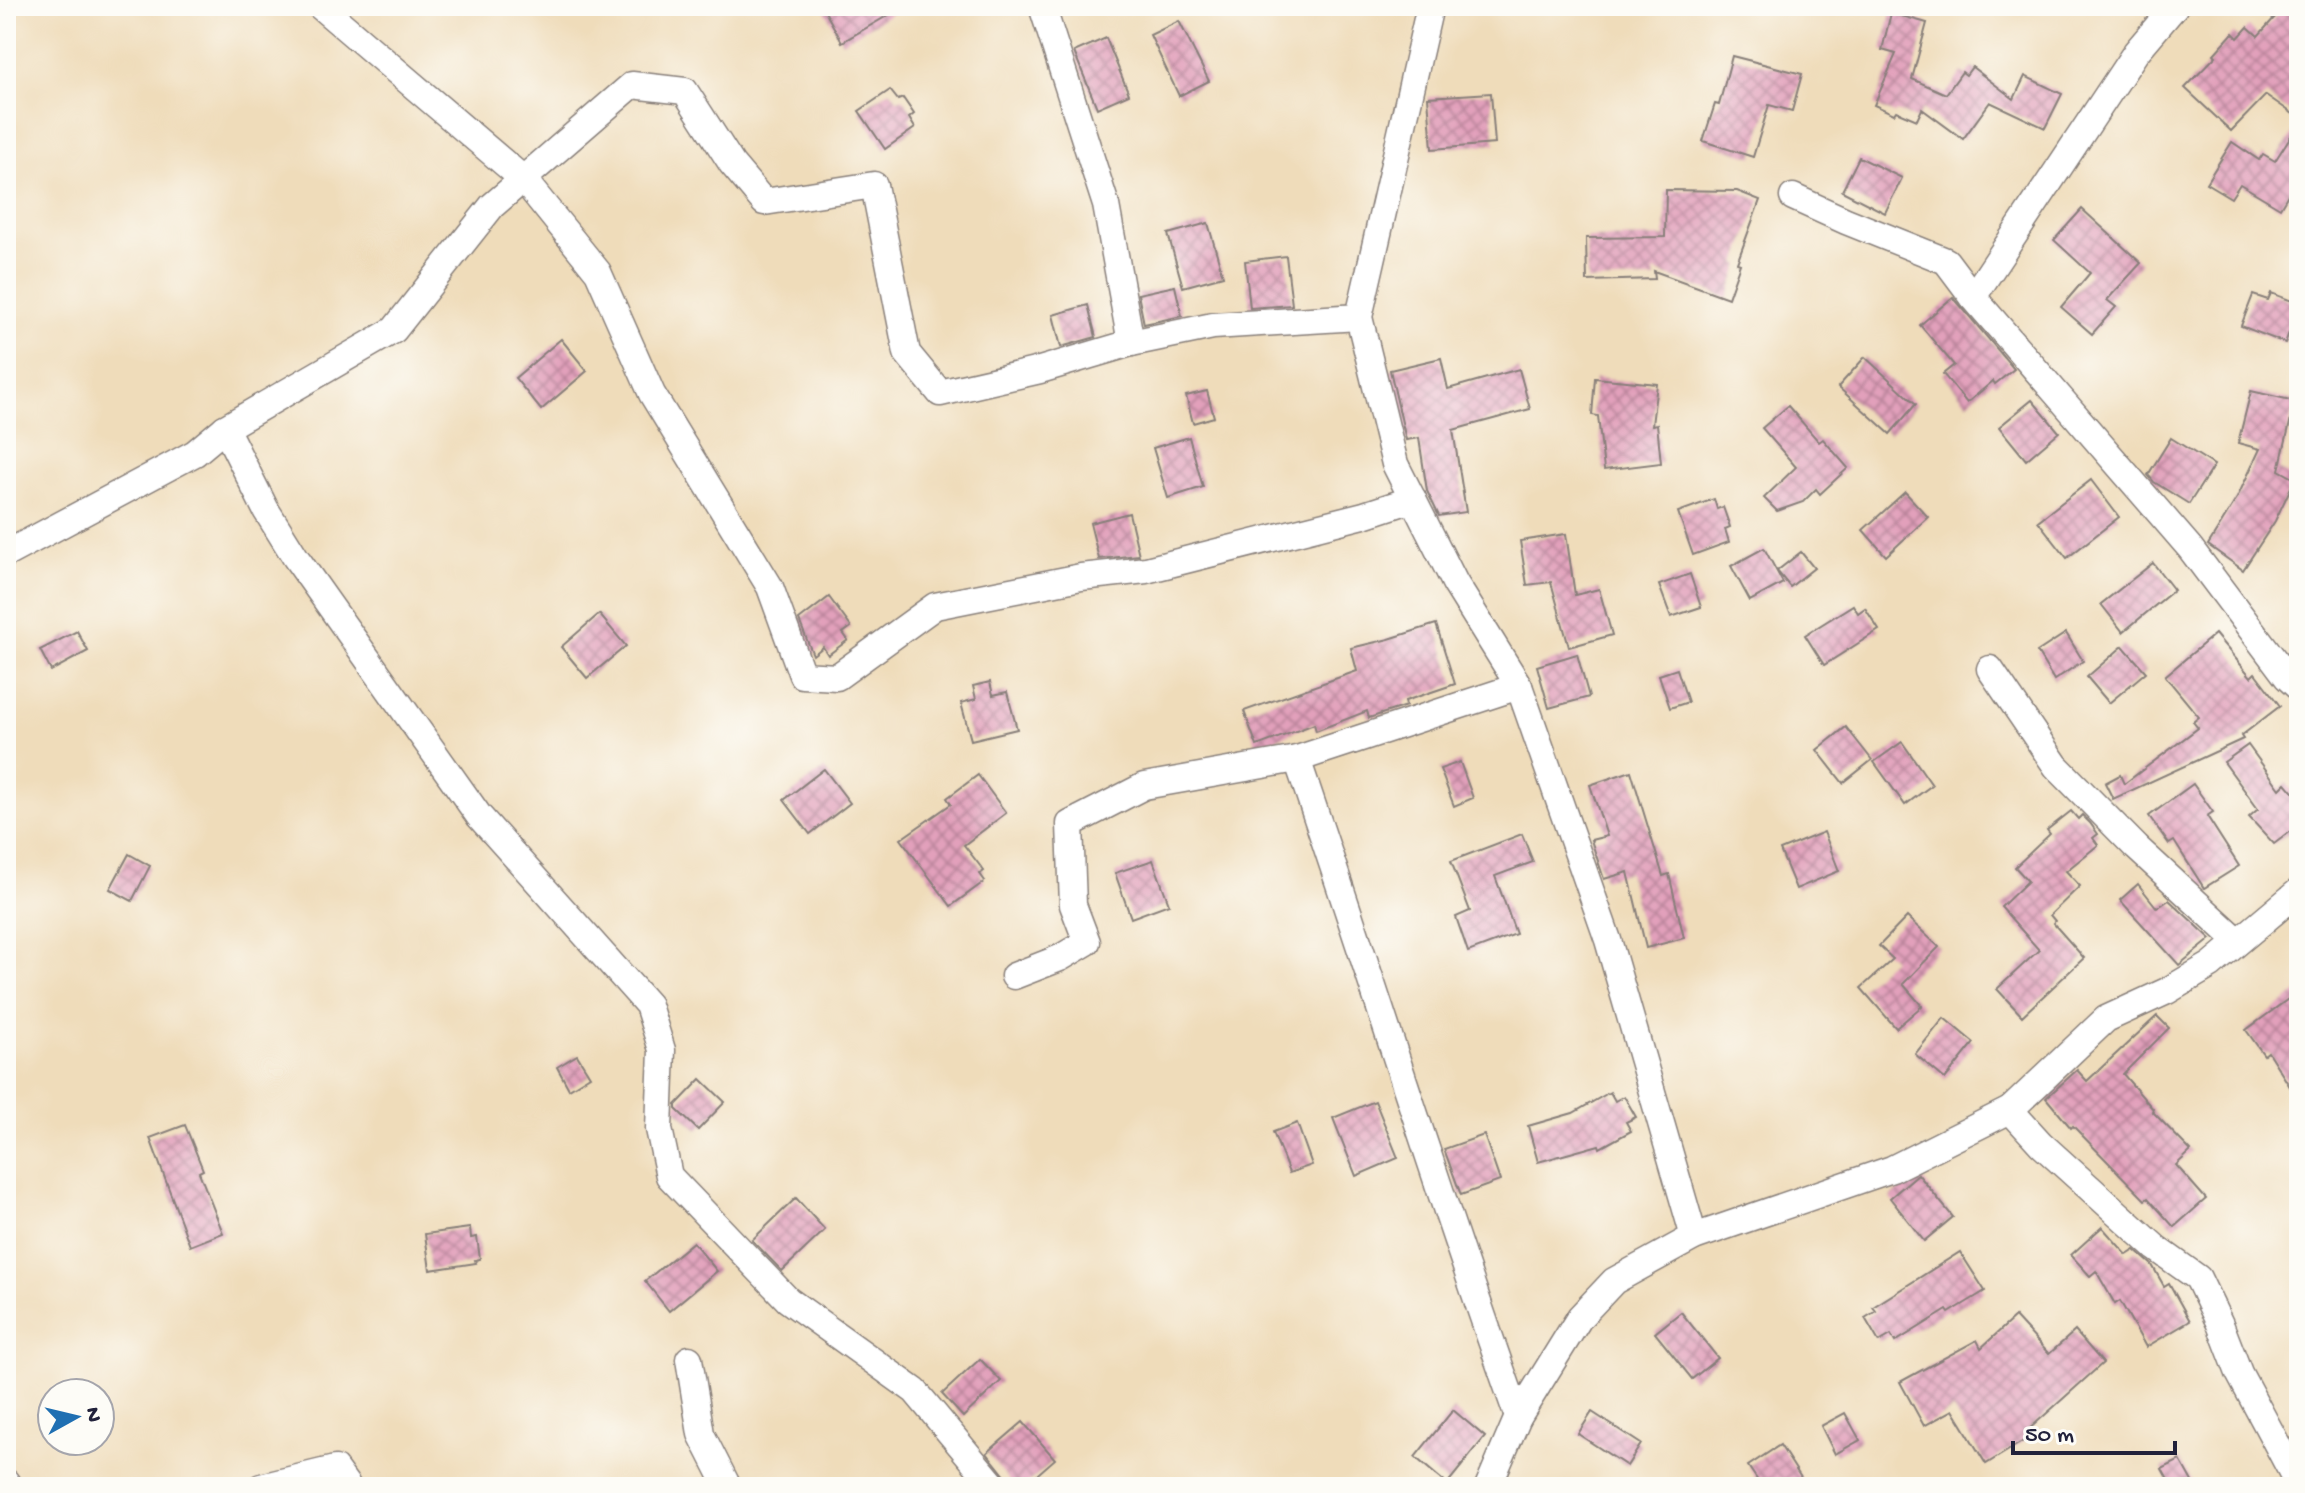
<svg xmlns="http://www.w3.org/2000/svg" width="2305" height="1493" font-family="'Gochi Hand',sans-serif">
	<defs>
		<pattern id="building-cross-hatch" width="8" height="8" patternUnits="userSpaceOnUse" patternTransform="scale(2)"><rect width="8" height="8" fill="#e2a0bb"/><path d="M0 0l8 8M0 8l8-8" fill="none" stroke="#b78299"/></pattern>
	</defs>
	<rect width="100%" height="100%" fill="#fdfcf7"/>
	<filter id="ink" filterUnits="userSpaceOnUse"><feTurbulence type="fractalNoise" baseFrequency=".0125" numOctaves="2"/><feDisplacementMap in="SourceGraphic" scale="16" xChannelSelector="R" yChannelSelector="G"/><feConvolveMatrix kernelMatrix="1 2 1 2 8 2 1 2 1" color-interpolation-filters="sRGB"/></filter>
	<filter id="wash" filterUnits="userSpaceOnUse"><feTurbulence type="fractalNoise" baseFrequency=".006" numOctaves="4" result="noise"/><feDisplacementMap in="SourceGraphic" scale="32" xChannelSelector="R" yChannelSelector="G"/><feGaussianBlur stdDeviation="1.8" result="paint"/><feColorMatrix in="noise" values="0 0 0 0 0 0 0 0 0 0 0 0 0 0 0 0 0 1.4 0 .05"/><feComposite in="paint" operator="in"/></filter>
	<g filter="url(#wash)">
		<rect width="100%" height="100%" fill="#efdcba"/>
		<g id="blocks">
			<g fill="url(#building-cross-hatch)">
				<polygon points="822,6 904,6 842,42"/>
				<polygon points="2285,6 2293,6 2299,12 2299,118 2266,95 2231,131 2185,88 2216,56 2214,54 2233,33 2238,38 2248,27 2258,36"/>
				<polygon points="1891,13 1927,23 1912,79 1946,94 1962,72 1966,75 1972,67 2014,99 2025,76 2062,94 2045,128 1990,102 1963,139 1922,109 1917,120 1896,111 1894,114 1874,105 1896,54 1882,50"/>
				<polygon points="1179,21 1209,81 1179,96 1150,35"/>
				<polygon points="1106,38 1129,94 1097,108 1074,52"/>
				<polygon points="1732,56 1802,74 1792,111 1769,105 1753,157 1703,141 1715,104 1719,105"/>
				<polygon points="890,90 898,100 903,98 914,114 909,118 915,128 885,149 859,111"/>
				<polygon points="1491,93 1495,144 1432,149 1428,97"/>
				<polygon points="2299,123 2299,176 2280,208 2240,184 2231,198 2206,183 2232,142 2259,160 2263,154 2275,161"/>
				<polygon points="1859,157 1902,178 1885,213 1842,191"/>
				<polygon points="1666,190 1737,191 1760,200 1737,263 1740,264 1728,298 1654,271 1655,279 1587,281 1586,238 1665,237"/>
				<polygon points="2082,209 2141,263 2107,300 2116,307 2092,334 2061,307 2090,273 2054,240"/>
				<polygon points="1208,223 1223,276 1183,287 1168,234"/>
				<polygon points="1286,256 1292,305 1250,308 1245,261"/>
				<polygon points="1175,286 1182,316 1144,324 1138,294"/>
				<polygon points="2271,293 2295,302 2292,310 2297,312 2285,343 2241,326 2253,295 2268,300"/>
				<polygon points="1953,297 2014,369 1995,384 1993,381 1967,403 1943,374 1954,365 1920,325"/>
				<polygon points="1088,305 1096,337 1061,347 1053,315"/>
				<polygon points="561,339 587,371 541,410 515,378"/>
				<polygon points="1865,357 1916,404 1890,434 1838,387"/>
				<polygon points="1441,358 1448,389 1519,369 1530,409 1453,430 1466,512 1439,516 1427,491 1419,438 1406,440 1390,370"/>
				<polygon points="1595,378 1657,384 1652,425 1657,424 1661,463 1604,470 1598,416 1592,415"/>
				<polygon points="1207,391 1214,417 1193,423 1186,396"/>
				<polygon points="2251,391 2295,401 2279,470 2295,479 2275,521 2243,570 2208,545 2237,498 2260,449 2238,443"/>
				<polygon points="2032,400 2059,432 2026,460 1999,427"/>
				<polygon points="1788,406 1819,442 1823,439 1848,468 1820,494 1816,489 1803,502 1777,511 1764,498 1796,467 1762,428"/>
				<polygon points="1189,437 1203,487 1168,498 1153,448"/>
				<polygon points="2171,438 2214,465 2189,504 2154,482 2148,475"/>
				<polygon points="2091,480 2119,517 2067,558 2038,521"/>
				<polygon points="1905,492 1928,517 1886,556 1863,530"/>
				<polygon points="1714,499 1717,509 1723,507 1730,527 1725,529 1729,542 1693,555 1678,512"/>
				<polygon points="1129,513 1139,555 1099,559 1090,523"/>
				<polygon points="1566,534 1575,595 1599,589 1612,635 1569,647 1551,582 1527,585 1520,541"/>
				<polygon points="1764,548 1783,583 1750,601 1731,566"/>
				<polygon points="1801,552 1814,568 1790,587 1777,571"/>
				<polygon points="2153,563 2174,590 2123,632 2101,604"/>
				<polygon points="1690,574 1701,607 1671,617 1659,585"/>
				<polygon points="829,597 851,627 843,633 848,640 828,655 823,647 813,655 799,620"/>
				<polygon points="1853,605 1858,613 1865,608 1879,630 1824,665 1805,635"/>
				<polygon points="599,614 626,646 587,678 561,647"/>
				<polygon points="1436,624 1455,684 1405,701 1406,706 1369,718 1367,711 1316,731 1314,724 1257,746 1244,711 1357,671 1351,648 1389,639"/>
				<polygon points="77,631 88,651 51,671 40,650"/>
				<polygon points="2066,633 2083,661 2054,680 2037,652"/>
				<polygon points="2215,634 2251,677 2255,673 2280,706 2241,736 2243,739 2113,799 2105,783 2120,775 2124,784 2198,728 2193,722 2199,717 2165,676"/>
				<polygon points="2123,646 2146,672 2109,703 2087,677"/>
				<polygon points="1577,654 1589,697 1549,708 1537,666"/>
				<polygon points="1677,669 1688,702 1670,708 1659,675"/>
				<polygon points="990,682 993,695 1007,692 1017,729 971,740 961,703 976,699 973,686"/>
				<polygon points="1846,727 1872,760 1843,783 1817,750"/>
				<polygon points="1902,742 1932,785 1905,805 1874,762"/>
				<polygon points="2248,745 2280,789 2286,783 2299,798 2299,825 2274,844 2249,817 2258,809 2224,762"/>
				<polygon points="1460,762 1473,798 1454,806 1440,769"/>
				<polygon points="824,769 850,803 810,834 784,800"/>
				<polygon points="1631,771 1663,876 1669,874 1684,938 1646,948 1628,872 1604,879 1591,840 1607,836 1590,785"/>
				<polygon points="978,775 1006,813 964,845 984,871 980,874 985,881 951,906 901,839 951,804 947,798"/>
				<polygon points="2193,784 2213,812 2207,816 2239,866 2204,888 2174,841 2169,844 2149,816"/>
				<polygon points="2071,811 2078,819 2082,815 2090,823 2098,834 2093,838 2098,845 2066,871 2080,886 2050,915 2055,921 2053,923 2084,958 2022,1016 1997,989 2039,950 2001,907 2028,881 2015,867 2050,834 2047,830"/>
				<polygon points="1824,832 1839,871 1796,889 1780,850"/>
				<polygon points="1522,834 1533,862 1495,876 1516,934 1468,952 1456,917 1470,911 1451,861"/>
				<polygon points="129,854 150,866 132,901 110,889"/>
				<polygon points="1153,860 1169,904 1131,918 1115,873"/>
				<polygon points="2138,884 2157,908 2169,900 2211,939 2179,965 2120,900"/>
				<polygon points="1907,917 1939,947 1903,984 1922,1006 1896,1028 1861,988 1893,959 1879,946"/>
				<polygon points="2299,991 2299,1101 2268,1052 2264,1055 2246,1030"/>
				<polygon points="2157,1016 2169,1028 2123,1074 2153,1109 2152,1111 2191,1151 2176,1165 2206,1199 2174,1227 2148,1198 2145,1200 2073,1126 2071,1128 2046,1098 2077,1070 2087,1081"/>
				<polygon points="1944,1018 1974,1043 1945,1079 1915,1054"/>
				<polygon points="577,1055 590,1076 569,1089 557,1067"/>
				<polygon points="701,1079 725,1102 698,1130 676,1109 676,1105"/>
				<polygon points="1610,1092 1615,1101 1624,1096 1636,1117 1626,1122 1631,1131 1600,1148 1599,1145 1538,1162 1528,1126 1573,1113"/>
				<polygon points="1375,1101 1398,1158 1356,1176 1333,1118"/>
				<polygon points="1297,1123 1312,1165 1289,1173 1273,1132"/>
				<polygon points="185,1125 203,1170 199,1172 223,1233 190,1246 150,1138"/>
				<polygon points="1484,1135 1500,1181 1461,1195 1444,1149"/>
				<polygon points="1918,1174 1953,1217 1924,1241 1890,1198"/>
				<polygon points="796,1198 825,1230 782,1271 752,1240"/>
				<polygon points="2102,1227 2127,1255 2135,1250 2152,1265 2164,1286 2169,1283 2190,1321 2146,1347 2120,1301 2115,1304 2096,1271 2090,1276 2071,1255"/>
				<polygon points="470,1228 471,1238 477,1237 480,1259 475,1260 476,1263 430,1270 425,1234"/>
				<polygon points="693,1242 717,1271 669,1311 645,1281"/>
				<polygon points="1960,1252 1985,1291 1949,1313 1947,1310 1895,1342 1891,1335 1879,1342 1865,1318 1876,1311 1873,1307"/>
				<polygon points="1681,1312 1718,1358 1692,1379 1655,1333"/>
				<polygon points="2015,1317 2049,1354 2075,1331 2103,1363 2027,1431 2030,1437 1986,1464 1953,1410 1924,1426 1900,1382 1977,1340 1981,1348"/>
				<polygon points="980,1359 1001,1381 963,1417 942,1394"/>
				<polygon points="1453,1410 1485,1437 1447,1484 1415,1457"/>
				<polygon points="1592,1412 1641,1444 1627,1466 1578,1434"/>
				<polygon points="1845,1413 1860,1440 1835,1454 1821,1426"/>
				<polygon points="1023,1422 1055,1459 1023,1487 1014,1487 987,1453"/>
				<polygon points="1780,1445 1807,1487 1762,1487 1748,1466"/>
				<polygon points="2180,1460 2195,1487 2172,1487 2162,1469"/>
			</g>
		</g>
	</g>
	<g filter="url(#ink)">
		<use href="#blocks" fill-opacity="0" stroke="#887f7a" stroke-width="2"/>
		<g fill="none" stroke-linecap="round" stroke-linejoin="round">
			<defs>
				<g id="minor">
					<polyline points="320,6 523,179 598,272 652,394 770,587 802,675 837,677 935,606 1081,577 1146,570 1364,515 1413,499"/>
					<polyline points="1042,6 1106,205 1131,343"/>
					<polyline points="1430,6 1359,317 1395,464 1455,583 1519,686 1608,940 1694,1237"/>
					<polyline points="1793,197 1846,221 1946,261 1973,297 2190,548 2287,677 2299,688"/>
					<polyline points="1973,297 2136,52 2175,6"/>
					<polyline points="225,428 266,510 296,558 479,816 648,1005 662,1050 659,1129 669,1176 788,1300 915,1391 995,1487"/>
					<polyline points="6,554 195,453 225,428 394,330 492,206 632,85 685,91 732,164 764,202 874,185 907,353 940,393 1040,370 1131,343 1213,326 1359,317"/>
					<polyline points="1990,669 2056,766 2137,848 2238,941"/>
					<path d="M1297,759C1372,978 1440,1200 1518,1417"/>
					<polyline points="2299,891 2211,965 2167,991 2106,1019 2010,1110 2041,1144 2156,1248 2198,1278 2220,1324 2239,1373 2295,1478 2299,1481"/>
					<polyline points="1014,976 1060,958 1087,942 1073,905 1070,824 1144,786 1297,759 1519,686"/>
					<polyline points="689,1359 701,1434 728,1487"/>
					<polyline points="6,1482 9,1487"/>
					<polyline points="261,1487 335,1469 348,1487"/>
					<polyline points="1488,1487 1518,1417 1580,1317 1614,1281 1694,1237 1892,1169 2010,1110"/>
				</g>
			</defs>
			<use href="#minor" stroke="#887f7a" stroke-width="29"/>
			<use href="#minor" stroke="#fff" stroke-width="26"/>
		</g>
	</g>
	<rect width="2305" height="1493" fill="none" stroke="#fdfcf7" stroke-width="32"/>
	<g transform="translate(76 1417) rotate(82)"><circle r="38" fill="#fdfcf7" stroke="#a5a5ac" stroke-width="2"/>
	<path d="M0-6L14 30L0 20L-14 30Z" fill="#1f6fb2"/>
	<text y="-12" font-size="22" font-weight="bold" text-anchor="middle" fill="#22223b">N</text>
	</g>
	<path d="M2013 1441v12h162v-12" fill="none" stroke="#22223b" stroke-width="4"/>
	<text x="2025" y="1441" font-size="24" fill="#22223b" stroke="#fdfcf7" stroke-width="6" paint-order="stroke">50 m</text>
</svg>
